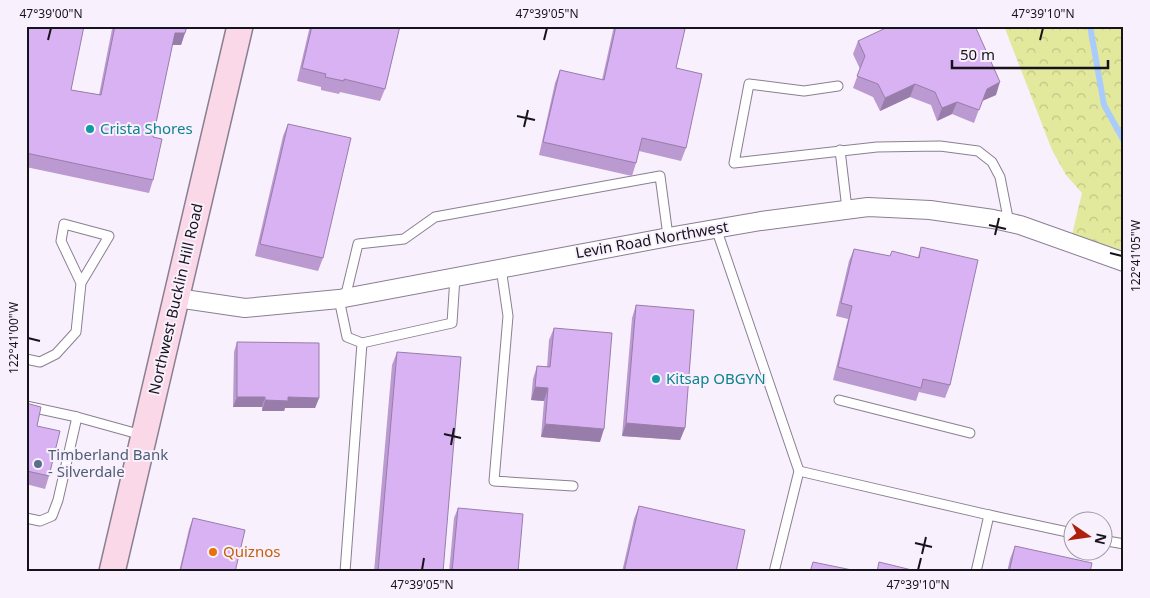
<svg xmlns="http://www.w3.org/2000/svg" width="1150" height="598" font-family="'Noto Sans',sans-serif">
	<defs>
		<pattern id="forest-crowns" width="20" height="18" patternUnits="userSpaceOnUse" patternTransform="scale(1.25)"><rect width="20" height="18" fill="#e2e89c"/><path d="M2 6a3 3 0 1 1 6 0M12 15a3 3 0 1 1 6 0" fill="none" stroke="#c1c686"/></pattern>
	</defs>
	<rect width="100%" height="100%" fill="#f8f0fd"/>
	<polygon fill="url(#forest-crowns)" points="1004,26 1124,26 1124,262 1070,243 1082,193 1066,175 1052,150"/>
	<g fill="none" stroke-linecap="round" stroke-linejoin="round">
		<polyline stroke="#aaccfd" stroke-width="6" points="1090,26 1104,105 1124,141"/>
		<defs>
			<g id="service">
				<polyline points="838,86 804,91 749,84 734,163 877,147 940,146 978,151 992,162 1000,177 1009,223"/>
				<polyline points="840,150 847,209"/>
				<polyline points="716,228 799,471 774,572"/>
				<polyline points="501,268 508,316 494,481 573,486"/>
				<polyline points="345,298 358,244 404,239 435,217 660,176 668,236"/>
				<polyline points="339,299 347,337 362,343 345,572"/>
				<polyline points="362,343 452,323 455,277"/>
				<polyline points="26,359 40,362 56,354 76,332 81,283 109,236 64,224 61,241 81,283"/>
				<polyline points="839,400 970,433"/>
				<polyline points="26,406 77,417 142,435"/>
				<polyline points="799,471 989,515 976,572"/>
				<polyline points="989,515 1072,533"/>
				<polyline points="26,518 40,521 52,516 58,500 77,417"/>
				<polyline points="1102,540 1124,544"/>
			</g>
			<polyline id="minor" points="177,298 245,308 339,299 674,236 761,221 868,207 930,210 993,219 1020,225 1124,262"/>
			<polyline id="secondary" points="112,572 240,26"/>
		</defs>
		<use href="#service" stroke="#8b7f93" stroke-width="11"/>
		<use href="#minor" stroke="#8b7f93" stroke-width="20"/>
		<use href="#secondary" stroke="#8b7f93" stroke-width="28"/>
		<use href="#service" stroke="#fff" stroke-width="9"/>
		<use href="#minor" stroke="#fff" stroke-width="18"/>
		<use href="#secondary" stroke="#fad8e7" stroke-width="25"/>
	</g>
	<g fill="#bb99d1">
		<polygon points="26,26 71,90 99,95 112,29 99,26 187,26 181,45 172,45 153,137 153,180 149,193 26,167"/>
		<polygon points="310,26 400,26 385,89 380,101 340,92 339,94 321,90 321,87 297,81"/>
		<polygon points="614,26 674,26 676,68 686,148 681,161 639,151 636,163 632,176 539,155 555,83 560,70 602,80"/>
		<polygon points="858,41 996,95 982,101 974,123 952,114 937,121 931,105 910,97 880,111 873,97 853,88 860,69 853,54"/>
		<polygon points="288,124 323,258 318,271 255,256 283,136"/>
		<polygon points="921,247 950,385 945,398 919,392 916,401 833,380 848,319 836,316 849,261 854,249 890,256 918,257"/>
		<polygon points="636,305 685,428 680,440 622,436 632,318"/>
		<polygon points="554,328 600,442 541,437 544,401 531,400 533,379 537,366 547,367 549,340"/>
		<polygon points="237,342 319,398 315,408 285,408 284,411 262,411 262,407 233,407 234,352"/>
		<polygon points="397,352 443,572 374,572 392,365"/>
		<polygon points="26,403 37,426 49,476 45,489 26,484"/>
		<polygon points="639,506 736,572 622,572 634,519"/>
		<polygon points="458,508 518,572 449,572 454,518"/>
		<polygon points="193,518 235,572 179,572 189,529"/>
		<polygon points="1015,546 1090,572 1007,572 1010,559"/>
	</g>
	<g fill="#987daa">
		<polygon points="175,33 185,33 181,45 170,45"/>
		<polygon points="1000,82 996,95 982,101 987,89"/>
		<polygon points="915,84 910,97 880,111 885,98"/>
		<polygon points="957,102 952,114 937,121 942,108"/>
		<polygon points="535,387 548,388 544,401 531,400"/>
		<polygon points="237,397 265,397 262,407 233,407"/>
		<polygon points="288,397 319,398 315,408 285,408 284,411 262,411 265,400"/>
		<polygon points="626,423 685,428 680,440 622,436"/>
		<polygon points="545,424 604,429 600,442 541,437"/>
	</g>
	<g fill="#d9b2f3" stroke="#987daa">
		<polygon points="26,26 84,26 71,90 101,95 115,26 187,26 185,33 175,33 153,137 162,139 153,180 26,153"/>
		<polygon points="312,26 400,26 385,89 344,79 344,81 325,77 326,74 302,68"/>
		<polygon points="616,26 674,26 685,29 676,68 702,74 686,148 642,138 636,163 543,142 560,70 604,80"/>
		<polygon points="890,26 975,26 1000,82 987,89 979,110 957,102 942,108 935,92 915,84 885,98 878,84 857,76 865,56 858,41"/>
		<polygon points="288,124 351,138 323,258 260,244"/>
		<polygon points="921,247 978,260 950,385 923,379 921,388 838,367 852,306 841,303 854,249 890,256 892,251 919,258"/>
		<polygon points="636,305 694,310 685,428 626,423"/>
		<polygon points="554,328 612,333 604,429 545,424 548,388 535,387 537,366 550,367"/>
		<polygon points="237,342 319,343 319,398 288,397 288,401 265,400 265,397 237,397"/>
		<polygon points="397,352 461,357 443,572 378,572"/>
		<polygon points="26,403 41,407 37,426 60,431 49,476 27,471 26,475"/>
		<polygon points="639,506 745,530 736,572 624,572"/>
		<polygon points="458,508 523,514 518,572 452,572"/>
		<polygon points="193,518 245,530 235,572 180,572"/>
		<polygon points="1015,546 1092,563 1090,572 1009,572"/>
		<polygon points="813,562 852,570 851,572 810,572"/>
		<polygon points="879,562 920,572 877,572"/>
	</g>
	<path fill="none" stroke="#17131a" stroke-width="2" d="M48,40L51,28M544,40L547,28M1040,40L1043,28M517,116L535,120M524,127L528,110M989,225L1006,229M995,235L999,218M1110,253L1122,256M28,338L40,341M444,434L461,438M451,445L454,428M915,543L932,547M922,554L926,537M422,570L424,558M918,570L921,558"/>
	<g fill="#0f9aa8" stroke="#f8f0fd" stroke-width="2">
		<circle cx="90" cy="129" r="5"/>
		<circle cx="656" cy="379" r="5"/>
	</g>
	<circle fill="#5c6f8a" stroke="#f8f0fd" stroke-width="2" cx="38" cy="464" r="5"/>
	<circle fill="#e8710a" stroke="#f8f0fd" stroke-width="2" cx="213" cy="552" r="5"/>
	<g text-anchor="middle" stroke-width="4" stroke-linejoin="round" paint-order="stroke">
		<g font-size="15" fill="#0d838f" stroke="#f8f0fd" text-anchor="start">
			<text x="100" y="134">Crista Shores</text>
			<text x="666" y="384">Kitsap OBGYN</text>
		</g>
		<g font-size="15" fill="#17131a" stroke="#f8f0fd">
			<text transform="translate(652 240) rotate(-10)" y="5">Levin Road Northwest</text>
			<text transform="translate(176 299) rotate(-77)" y="5">Northwest Bucklin Hill Road</text>
		</g>
		<g font-size="15" fill="#4e5e75" stroke="#f8f0fd" text-anchor="start">
			<text x="48" y="460">Timberland Bank<tspan x="48" dy="17">- Silverdale</tspan></text>
		</g>
		<g font-size="15" fill="#c56008" stroke="#f8f0fd" text-anchor="start">
			<text x="223" y="557">Quiznos</text>
		</g>
	</g>
	<rect width="1150" height="598" fill="none" stroke="#f8f0fd" stroke-width="55"/>
	<g transform="translate(1088 536) rotate(103)"><circle r="24" fill="#f8f0fd" stroke="#9e98a2"/>
	<path d="M0-4L9 19L0 12L-9 19Z" fill="#ae200d"/>
	<text y="-8" font-size="14" font-weight="bold" text-anchor="middle" fill="#17131a">N</text>
	</g>
	<path d="M952 60v8h156v-8" fill="none" stroke="#17131a" stroke-width="2.5"/>
	<text x="960" y="60" font-size="15" fill="#17131a" stroke="#f8f0fd" stroke-width="4" paint-order="stroke">50 m</text>
	<rect x="28" y="28" width="1094" height="542" fill="none" stroke="#17131a" stroke-width="2"/>
	<g font-size="12" text-anchor="middle" fill="#17131a">
		<text x="51" y="18">47°39'00"N</text>
		<text x="547" y="18">47°39'05"N</text>
		<text x="1043" y="18">47°39'10"N</text>
		<text transform="translate(1136 256) rotate(-90)" y="4">122°41'05"W</text>
		<text transform="translate(14 338) rotate(-90)" y="4">122°41'00"W</text>
		<text x="422" y="589">47°39'05"N</text>
		<text x="918" y="589">47°39'10"N</text>
	</g>
</svg>
